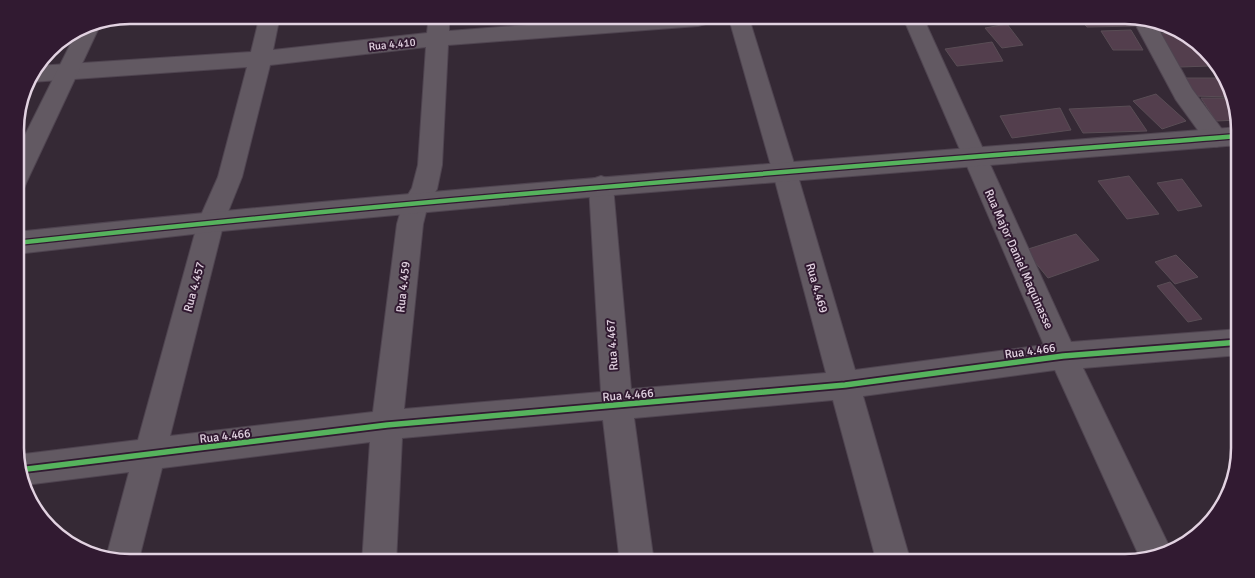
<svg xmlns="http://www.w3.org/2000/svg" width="1255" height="578" font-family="Signika,sans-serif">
	<rect width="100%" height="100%" fill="#352935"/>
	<g fill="#533e4d" stroke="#594d55">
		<polygon points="1076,15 1125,15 1132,16 1138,26 1087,27"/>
		<polygon points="1007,24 1023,45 1002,48 985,28"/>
		<polygon points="1131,30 1143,50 1113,50 1101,31"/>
		<polygon points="1178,32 1210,66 1180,67 1160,34"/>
		<polygon points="992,42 1003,61 957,66 945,49"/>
		<polygon points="1182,78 1224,78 1231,97 1193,96"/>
		<polygon points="1156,94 1186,121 1162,129 1133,101"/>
		<polygon points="1201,98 1232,98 1239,115 1239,120 1216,121"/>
		<polygon points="1130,106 1147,131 1083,133 1069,109"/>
		<polygon points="1060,108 1071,130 1012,138 1000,116"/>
		<polygon points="1129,176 1159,214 1127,219 1098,181"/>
		<polygon points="1182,179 1202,206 1178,211 1157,183"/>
		<polygon points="1076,234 1099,260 1048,278 1025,250"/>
		<polygon points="1176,255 1198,277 1175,284 1155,262"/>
		<polygon points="1170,282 1202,319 1188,322 1157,286"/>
	</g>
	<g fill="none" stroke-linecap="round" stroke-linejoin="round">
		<defs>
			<g id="minor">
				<path d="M260,15H280L273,50L427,33L429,15H449V31L660,15H724L721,20L698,26L448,45L442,165L437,189L428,204L423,224L404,409L601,392L589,186L592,179L601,176L610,179L613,186L631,389L826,373L773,173L728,15H748L797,173L855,370L1044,345L902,15H922L1071,342L1240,329V355L1083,368L1171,550L1141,560L1055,370L863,396L911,563H877L833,400L634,418L654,563H620L603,420L402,438L396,563H362L370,442L162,468L138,563L106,558L129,472L25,485L16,463V455L138,440L198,222L218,177L247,67L31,82L27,79L37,66L251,52ZM426,47L418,165L412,188L403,203L397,224L373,412L170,436L224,222L242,177L270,65Z"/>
				<polygon points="1133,16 1154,21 1192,89 1224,132 1228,138 1224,144 1216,147 1208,144 1176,100 1132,18"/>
			</g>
			<g id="tertiary">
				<polygon points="102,21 27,181 24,188 15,191 15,155 78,29 86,24"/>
				<path d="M1239,127V145L601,196L211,232L16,254V232C423,189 831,159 1239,127Z"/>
			</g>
		</defs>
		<use href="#minor" stroke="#4f4450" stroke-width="2"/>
		<use href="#tertiary" stroke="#4f4450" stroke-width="2"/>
		<use href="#minor" fill="#625962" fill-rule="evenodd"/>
		<use href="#tertiary" fill="#625962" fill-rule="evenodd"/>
		<defs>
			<path id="cycleway-far1" d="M16,243C423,199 831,168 1239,136"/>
			<polyline id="cycleway" points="19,470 387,425 845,385 1063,356 1240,342"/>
		</defs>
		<use href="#cycleway-far1" stroke="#311a31" stroke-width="7"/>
		<use href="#cycleway" stroke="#311a31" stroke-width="9"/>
		<use href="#cycleway-far1" stroke="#56b35d" stroke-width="4.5"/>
		<use href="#cycleway" stroke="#56b35d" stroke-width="5.5"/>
	</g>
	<g text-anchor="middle" stroke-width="4" stroke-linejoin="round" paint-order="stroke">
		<g font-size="11" fill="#e2d2e1" stroke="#311a31">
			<text transform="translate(392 44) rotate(-6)" y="4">Rua 4.410</text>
		</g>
		<g font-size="12" fill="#e2d2e1" stroke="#311a31">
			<text transform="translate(1019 259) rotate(66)" y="4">Rua Major Daniel Maquinasse</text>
			<text transform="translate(194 287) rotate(-75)" y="4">Rua 4.457</text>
			<text transform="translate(403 287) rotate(-84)" y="4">Rua 4.459</text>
			<text transform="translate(817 288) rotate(74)" y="4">Rua 4.469</text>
			<text transform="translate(612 345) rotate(-94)" y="4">Rua 4.467</text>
			<text transform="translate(1030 351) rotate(-8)" y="4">Rua 4.466</text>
			<text transform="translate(628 395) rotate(-5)" y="4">Rua 4.466</text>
			<text transform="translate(225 436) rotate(-7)" y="4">Rua 4.466</text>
		</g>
	</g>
	<path d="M0 0H1255V578H0ZM130 24H1125A106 106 0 0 1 1231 130V448A106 106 0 0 1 1125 554H130A106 106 0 0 1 24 448V130A106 106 0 0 1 130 24Z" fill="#311a31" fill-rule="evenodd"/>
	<path fill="none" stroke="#e2d2e1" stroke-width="2.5" d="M130 24H1125A106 106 0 0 1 1231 130V448A106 106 0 0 1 1125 554H130A106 106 0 0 1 24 448V130A106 106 0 0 1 130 24Z"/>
</svg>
